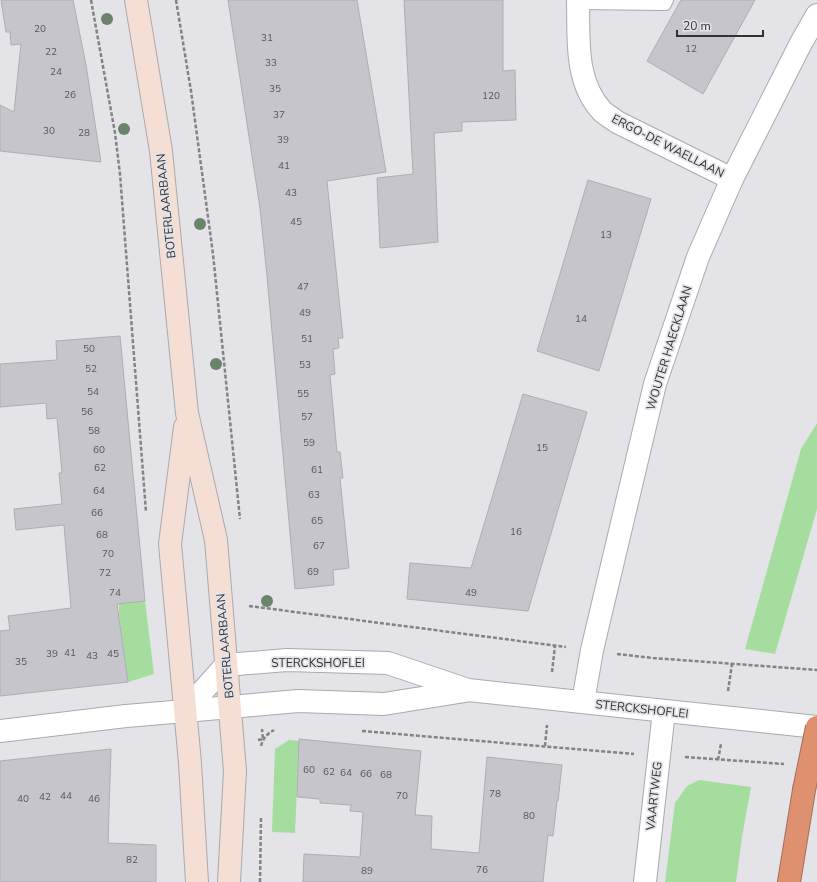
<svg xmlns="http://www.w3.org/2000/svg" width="817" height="882" font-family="'Nunito Sans',sans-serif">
	<rect width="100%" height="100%" fill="#e3e3e8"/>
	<g fill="#a5dd9f">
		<polygon points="817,423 817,509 775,654 745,649 801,449"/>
		<polygon points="145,601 154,674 128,682 119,614 119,604"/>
		<polygon points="289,740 299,741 295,833 272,832 275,749"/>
		<polygon points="699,780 751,787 742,837 736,882 665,882 675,803 687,786"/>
	</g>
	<g fill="#c6c5cb" stroke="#adadb2">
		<polygon points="1,0 73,0 86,65 101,162 0,151 0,105 14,112 21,44 11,45 10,32 6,32"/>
		<polygon points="228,0 357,0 386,172 327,181 343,338 338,338 339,348 333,349 335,374 330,375 337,452 340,452 343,478 340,478 349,568 333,570 334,585 295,589 267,276 260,208"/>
		<polygon points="404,0 503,0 503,71 515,70 516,120 462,122 462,131 434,133 438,242 380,248 377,178 413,174"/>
		<polygon points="681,0 755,0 703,94 647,61"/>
		<polygon points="588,180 651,199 599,371 537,351"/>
		<polygon points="120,336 145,601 117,604 128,682 0,696 0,631 10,630 8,616 71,608 64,525 16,530 14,509 62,504 59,473 62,473 57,418 47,419 46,403 0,407 0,364 57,360 56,341"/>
		<polygon points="523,394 587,412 528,611 407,599 410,563 471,568"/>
		<polygon points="299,739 421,751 415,815 432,816 431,849 479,853 487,757 562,765 558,801 557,801 553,836 548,835 543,882 303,882 304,854 360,857 363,812 350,811 351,805 320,803 320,799 297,797"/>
		<polygon points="111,749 108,843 156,845 156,882 0,882 0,761"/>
	</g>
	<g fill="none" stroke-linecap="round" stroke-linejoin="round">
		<defs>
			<polyline id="service" points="579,3 665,4 667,0"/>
			<g id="minor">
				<path d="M578,0C579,37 574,81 602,111C606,115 612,118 617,122L732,179"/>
				<polyline points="583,702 592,650 655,384 698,257 732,179 801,43 817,15"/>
				<polyline points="0,731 126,716 185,711"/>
				<polyline points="645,882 664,711"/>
			</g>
			<g id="tertiary">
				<polyline points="185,711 226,665 287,660 388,663 468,690 817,727"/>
				<polyline points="185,711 298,701 384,704 465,691"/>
			</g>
			<g id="secondary">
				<polyline points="136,0 161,151 187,413 216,540 235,771 229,882"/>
				<polyline points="185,427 170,544 190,763 197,882"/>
			</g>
			<polyline id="motorway" points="789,882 804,790"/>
		</defs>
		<use href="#service" stroke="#a9aaaf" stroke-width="14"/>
		<use href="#minor" stroke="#a9aaaf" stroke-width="24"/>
		<use href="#tertiary" stroke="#a9aaaf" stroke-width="24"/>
		<use href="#secondary" stroke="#a9aaaf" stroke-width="24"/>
		<use href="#motorway" stroke="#a26f5a" stroke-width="24"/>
		<g stroke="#838386" stroke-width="2.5" stroke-dasharray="4 2" stroke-linecap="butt">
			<polyline points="91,0 115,133 120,174 146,512"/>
			<polyline points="176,0 191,91 213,254 240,519"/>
			<polyline points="249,606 566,647"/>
			<polyline points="617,654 653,658 817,670"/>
			<polyline points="552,672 555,646"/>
			<polyline points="728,691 732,664"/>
			<polyline points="362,731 634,754"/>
			<polyline points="258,740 263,739 262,729"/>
			<path d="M261,746C263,738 267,734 274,730"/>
			<polyline points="545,746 547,725"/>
			<polyline points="685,757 784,764"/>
			<polyline points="718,760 721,744"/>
			<polyline points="260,882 261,817"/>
		</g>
		<use href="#service" stroke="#fff" stroke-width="12"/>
		<use href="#minor" stroke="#fff" stroke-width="22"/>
		<use href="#tertiary" stroke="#fff" stroke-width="22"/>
		<use href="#secondary" stroke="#f5ded4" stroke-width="22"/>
		<use href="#motorway" stroke="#df906f" stroke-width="22"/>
		<defs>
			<polyline id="motorway-bridge" points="804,790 817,727"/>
		</defs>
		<use href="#motorway-bridge" stroke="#a26f5a" stroke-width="24" stroke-linecap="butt"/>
		<use href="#motorway-bridge" stroke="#df906f" stroke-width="22"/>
	</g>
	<g fill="#6b836c">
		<circle cx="107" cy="19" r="6"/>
		<circle cx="124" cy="129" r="6"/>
		<circle cx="200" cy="224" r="6"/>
		<circle cx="216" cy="364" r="6"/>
		<circle cx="267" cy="601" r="6"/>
	</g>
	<g text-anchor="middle" stroke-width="3.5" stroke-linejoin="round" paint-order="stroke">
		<g font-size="10" fill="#57575a">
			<text x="40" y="32">20</text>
			<text x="267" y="41">31</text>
			<text x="691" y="52">12</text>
			<text x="51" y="55">22</text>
			<text x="271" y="66">33</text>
			<text x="56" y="75">24</text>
			<text x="275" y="92">35</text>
			<text x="70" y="98">26</text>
			<text x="491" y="99">120</text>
			<text x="279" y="118">37</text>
			<text x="49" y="134">30</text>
			<text x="84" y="136">28</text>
			<text x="283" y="143">39</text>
			<text x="284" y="169">41</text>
			<text x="291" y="196">43</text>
			<text x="296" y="225">45</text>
			<text x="606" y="238">13</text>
			<text x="303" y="290">47</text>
			<text x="305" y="316">49</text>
			<text x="581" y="322">14</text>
			<text x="307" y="342">51</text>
			<text x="89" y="352">50</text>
			<text x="305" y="368">53</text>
			<text x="91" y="372">52</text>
			<text x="93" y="395">54</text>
			<text x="303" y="397">55</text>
			<text x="87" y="415">56</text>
			<text x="307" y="420">57</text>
			<text x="94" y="434">58</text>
			<text x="309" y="446">59</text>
			<text x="542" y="451">15</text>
			<text x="99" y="453">60</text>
			<text x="100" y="471">62</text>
			<text x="317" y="473">61</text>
			<text x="99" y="494">64</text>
			<text x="314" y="498">63</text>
			<text x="97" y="516">66</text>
			<text x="317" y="524">65</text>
			<text x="516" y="535">16</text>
			<text x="102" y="538">68</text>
			<text x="319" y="549">67</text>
			<text x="108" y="557">70</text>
			<text x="313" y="575">69</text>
			<text x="105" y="576">72</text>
			<text x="115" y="596">74</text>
			<text x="471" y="596">49</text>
			<text x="70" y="656">41</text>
			<text x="52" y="657">39</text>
			<text x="113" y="657">45</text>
			<text x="92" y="659">43</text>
			<text x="21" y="665">35</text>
			<text x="309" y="773">60</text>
			<text x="329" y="775">62</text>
			<text x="346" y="776">64</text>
			<text x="366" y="777">66</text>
			<text x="386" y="778">68</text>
			<text x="495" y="797">78</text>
			<text x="66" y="799">44</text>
			<text x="402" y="799">70</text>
			<text x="45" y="800">42</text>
			<text x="23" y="802">40</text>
			<text x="94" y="802">46</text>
			<text x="529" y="819">80</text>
			<text x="132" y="863">82</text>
			<text x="482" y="873">76</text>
			<text x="367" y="874">89</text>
		</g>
		<g font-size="12" fill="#323234" stroke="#e3e3e8">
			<text transform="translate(668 146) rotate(27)" y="4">ERGO-DE WAELLAAN</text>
			<text transform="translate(166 206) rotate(-96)" y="4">BOTERLAARBAAN</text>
			<text transform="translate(669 348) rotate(-73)" y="4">WOUTER HAECKLAAN</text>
			<text transform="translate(225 646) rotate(-95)" y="4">BOTERLAARBAAN</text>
			<text x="318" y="667">STERCKSHOFLEI</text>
			<text transform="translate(642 709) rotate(6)" y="4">STERCKSHOFLEI</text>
			<text transform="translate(654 796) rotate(-84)" y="4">VAARTWEG</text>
		</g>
	</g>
	<path d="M677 30v6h86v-6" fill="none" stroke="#323234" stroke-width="2"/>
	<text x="683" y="30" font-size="12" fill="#323234" stroke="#e3e3e8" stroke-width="3" paint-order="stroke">20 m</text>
</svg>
